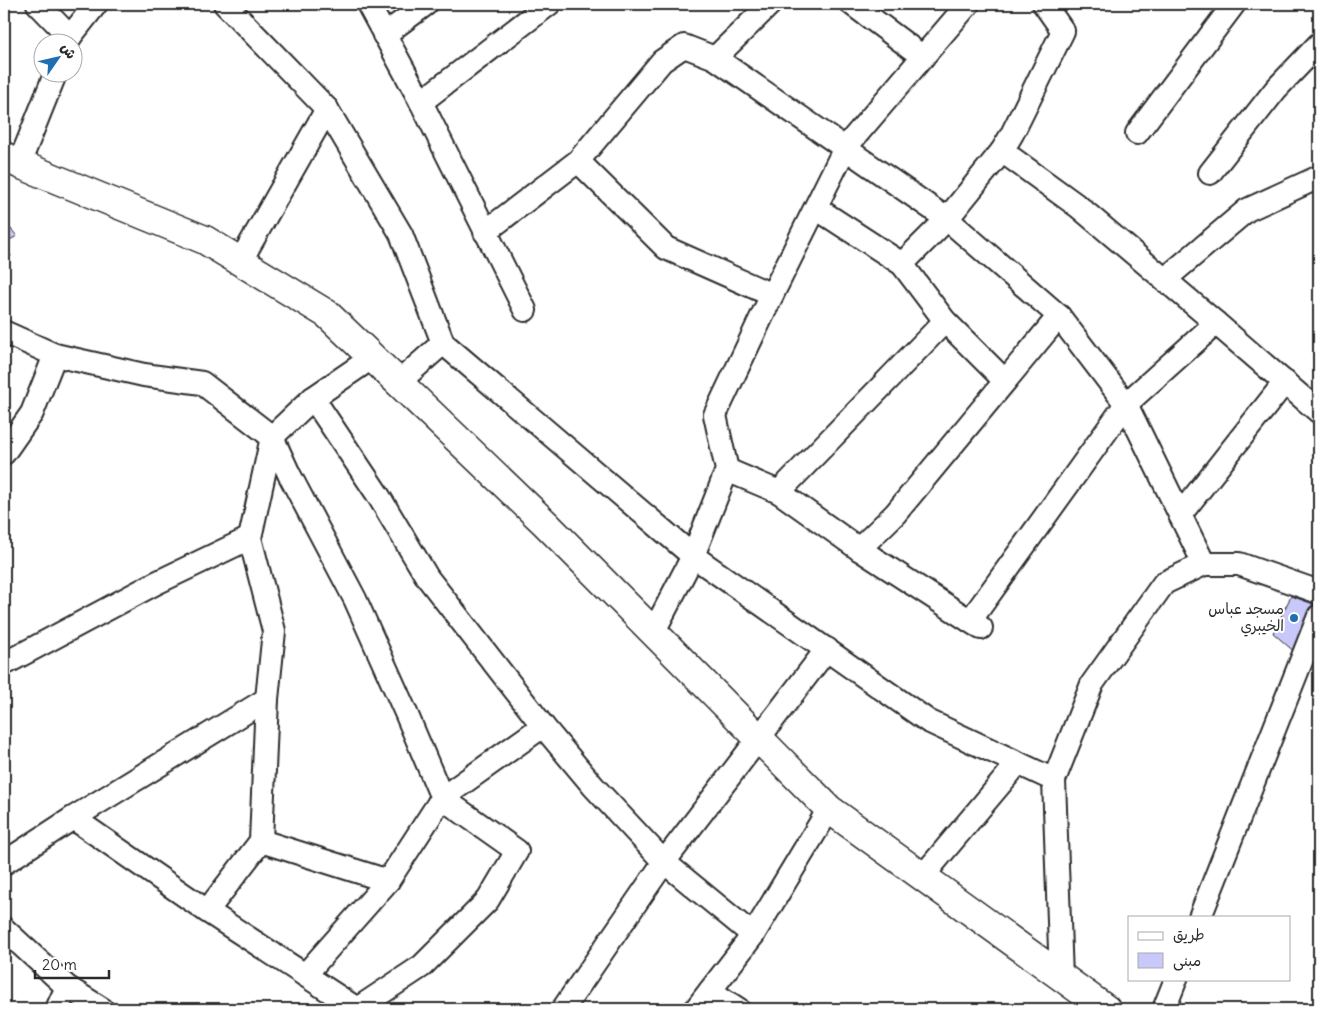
<svg xmlns="http://www.w3.org/2000/svg" width="1323" height="1013" font-family="Delius,'Playpen Sans Arabic',sans-serif">
	<rect width="100%" height="100%" fill="#fff"/>
	<filter id="ink" filterUnits="userSpaceOnUse"><feTurbulence type="fractalNoise" baseFrequency=".02" numOctaves="2"/><feDisplacementMap in="SourceGraphic" scale="10" xChannelSelector="R" yChannelSelector="G"/><feConvolveMatrix kernelMatrix="1 2 1 2 8 2 1 2 1" color-interpolation-filters="sRGB"/></filter>
	<g filter="url(#ink)">
		<g fill="#c8c8fb" stroke="#2b2b2b">
			<polygon points="4,221 17,236 4,243 11,256 4,261"/>
			<polygon points="1291,596 1313,604 1297,654 1273,633"/>
		</g>
		<g fill="none" stroke-linecap="round" stroke-linejoin="round">
			<defs>
				<g id="street">
					<polyline points="38,4 70,37"/>
					<polyline points="225,4 327,109 401,234 443,343 693,556 928,721 1054,780"/>
					<polyline points="368,4 421,102 525,310"/>
					<polyline points="852,4 923,57"/>
					<polyline points="384,35 426,4"/>
					<polyline points="68,42 70,37 96,4"/>
					<polyline points="715,58 770,4"/>
					<polyline points="421,102 549,4"/>
					<polyline points="1137,133 1234,4"/>
					<polyline points="1002,151 1079,207 1216,323 1319,412"/>
					<polyline points="578,161 666,248 772,295"/>
					<polyline points="19,164 56,72"/>
					<polyline points="1210,173 1276,89 1319,44"/>
					<polyline points="816,208 902,264 945,321 1005,381"/>
					<polyline points="485,232 578,161 662,61 684,46 715,58 947,219 1059,316 1126,404 1204,564"/>
					<polyline points="240,262 327,109"/>
					<polyline points="902,264 947,219 1002,151 1012,134 1063,31 1044,4"/>
					<polyline points="1164,280 1247,210 1319,177"/>
					<polyline points="4,332 55,355 144,375 202,383 272,437 289,474 355,599 406,713 442,798 517,851 488,900 422,966 357,1009"/>
					<polyline points="399,382 443,343"/>
					<polyline points="313,398 378,495 427,577 543,726 594,787 664,862 753,935"/>
					<polyline points="4,453 32,413 55,355"/>
					<polyline points="727,470 779,492 859,549 981,628"/>
					<polyline points="779,492 945,321"/>
					<polyline points="1180,515 1285,382"/>
					<polyline points="859,549 895,514 1059,316"/>
					<polyline points="970,621 1126,404 1216,323"/>
					<polyline points="653,633 693,556 727,470 715,415 772,295 845,148 968,4"/>
					<polyline points="4,664 156,583 250,538"/>
					<polyline points="73,818 207,911 357,1009"/>
					<polyline points="261,841 388,881"/>
					<polyline points="4,863 73,818 267,699"/>
					<polyline points="922,877 1018,763"/>
					<polyline points="207,911 261,841 267,699 274,631 250,538 272,437 313,398 373,357"/>
					<polyline points="1200,917 1319,616"/>
					<polyline points="4,929 67,987 102,1009"/>
					<polyline points="305,975 388,881 442,798 543,726"/>
					<polyline points="1061,978 1054,780 1092,684 1164,583 1204,564 1239,564 1319,592"/>
					<polyline points="710,991 738,1009"/>
					<polyline points="57,1009 67,987"/>
					<polyline points="563,1009 664,862 827,649"/>
					<polyline points="696,1009 753,935 829,809"/>
					<polyline points="1164,1009 1176,979"/>
				</g>
				<polyline id="secondary" points="4,156 19,164 205,240 327,314 545,523 829,809 1106,1009"/>
			</defs>
			<use href="#street" stroke="#2b2b2b" stroke-width="26"/>
			<use href="#secondary" stroke="#2b2b2b" stroke-width="31"/>
			<use href="#street" stroke="#fff" stroke-width="22"/>
			<use href="#secondary" stroke="#fff" stroke-width="28"/>
		</g>
	</g>
	<circle fill="#1f6fb2" stroke="#fff" stroke-width="2" cx="1294" cy="618" r="5"/>
	<g text-anchor="middle" stroke-width="4" stroke-linejoin="round" paint-order="stroke">
		<g font-size="15" fill="#2b2b2b" stroke="#fff" text-anchor="end">
			<text x="1284" y="614">مسجد عباس<tspan x="1284" dy="17">الخيبري</tspan></text>
		</g>
	</g>
	<rect width="1323" height="1013" fill="none" stroke="#fff" stroke-width="20"/>
	<rect x="10" y="10" width="1303" height="993" fill="none" stroke="#2b2b2b" stroke-width="2" filter="url(#ink)"/>
	<rect x="1128" y="916" width="162" height="65" fill="#ffffff" stroke="#aaaaaa"/>
	<rect x="1138" y="932" width="25" height="8" fill="#ffffff" stroke="#aaaaaa"/>
	<text x="1173" y="940" font-size="15" fill="#2b2b2b">طريق</text>
	<rect x="1138" y="953" width="25" height="15" fill="#c8c8fb" stroke="#aaaaaa"/>
	<text x="1173" y="966" font-size="15" fill="#2b2b2b">مبنى</text>
	<g transform="translate(58 58) rotate(56)"><circle r="24" fill="#ffffff" stroke="#aaaaaa"/>
	<path d="M0-4L9 19L0 12L-9 19Z" fill="#1f6fb2"/>
	<text y="-8" font-size="14" font-weight="bold" text-anchor="middle" fill="#2b2b2b">ش</text>
	</g>
	<path d="M35 970v8h74v-8" fill="none" stroke="#2b2b2b" stroke-width="2.5"/>
	<text x="42" y="970" font-size="15" fill="#2b2b2b" stroke="#ffffff" stroke-width="4" paint-order="stroke">20 m</text>
</svg>
